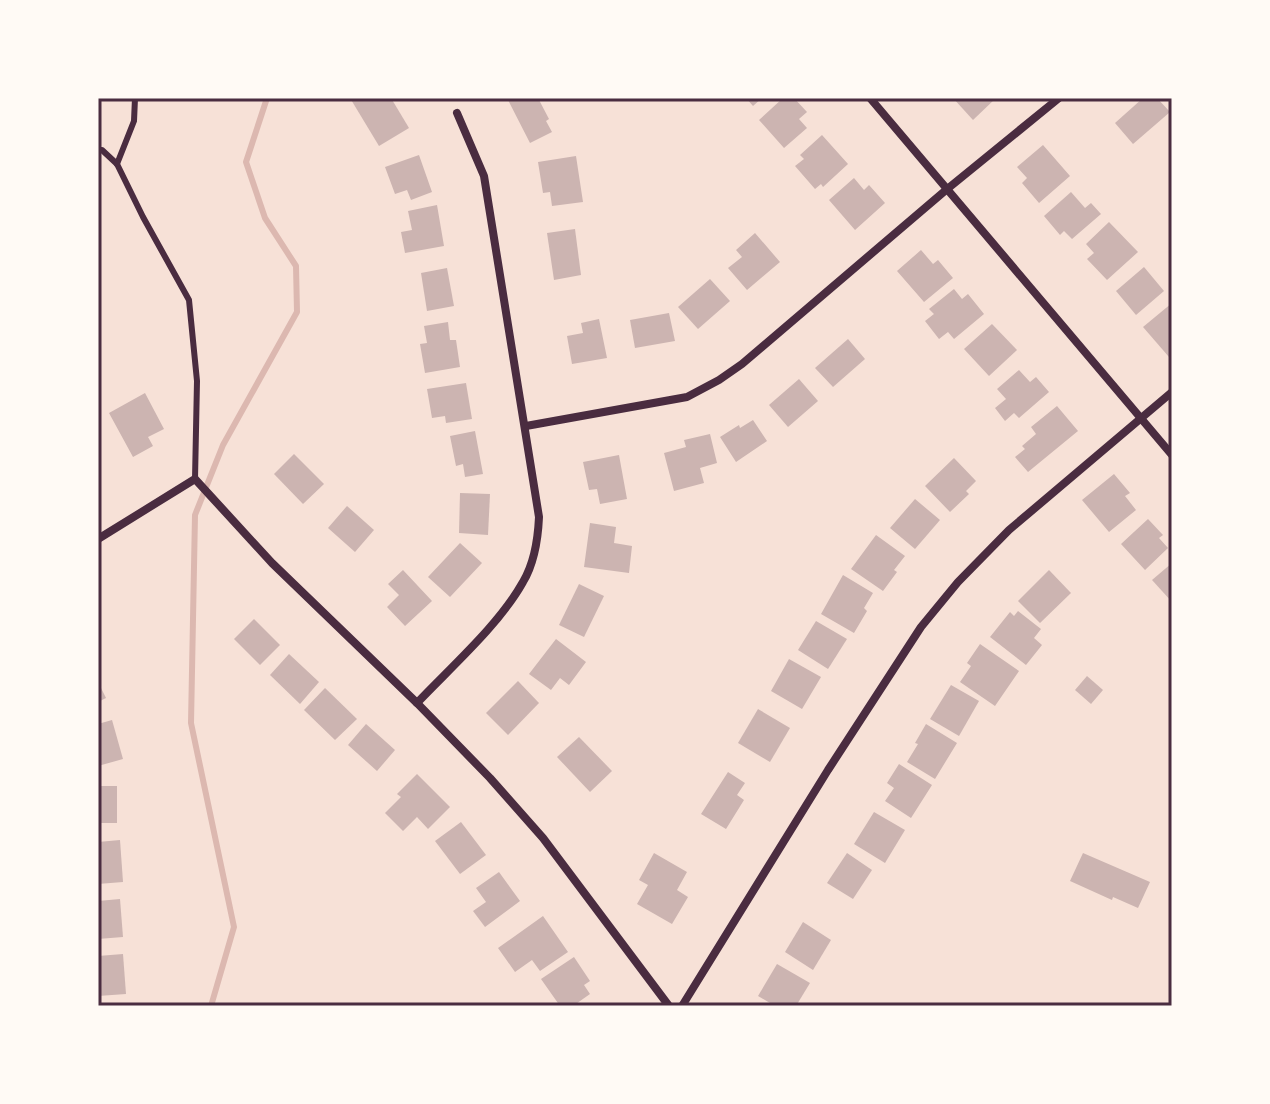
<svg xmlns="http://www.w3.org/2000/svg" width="1270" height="1104" font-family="'DejaVu Sans',sans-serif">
	<rect width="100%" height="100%" fill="#f7e1d7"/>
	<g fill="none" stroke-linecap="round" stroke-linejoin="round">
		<polyline stroke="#dcb8b0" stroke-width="6" points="211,1006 234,927 191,723 195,515 223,445 297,312 296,266 265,218 246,162 267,98"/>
	</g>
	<g fill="#ccb4b1">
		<polygon points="350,98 391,98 409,128 379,146"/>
		<polygon points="507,98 538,98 549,119 546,121 552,132 530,143"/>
		<polygon points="746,98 762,98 753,106"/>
		<polygon points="783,98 794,98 807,112 799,119 807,128 784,148 759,120"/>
		<polygon points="953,98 996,98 973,120"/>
		<polygon points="1143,98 1157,98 1170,112 1133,144 1115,123"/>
		<polygon points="822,135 848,164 823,187 821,184 815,189 795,166 804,159 800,155"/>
		<polygon points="1043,145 1070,176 1039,203 1022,183 1027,178 1017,167"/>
		<polygon points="419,155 432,192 411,200 407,190 395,194 385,167"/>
		<polygon points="576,156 583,202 552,206 550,192 543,193 538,162"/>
		<polygon points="854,178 864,190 869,185 885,203 855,230 829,200"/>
		<polygon points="1071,192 1085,208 1091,203 1101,214 1072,239 1064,231 1060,235 1044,216"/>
		<polygon points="437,205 444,246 405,253 401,232 412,230 408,211"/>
		<polygon points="1109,222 1138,252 1107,280 1087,259 1094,253 1086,244"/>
		<polygon points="575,229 581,275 554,280 547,233"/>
		<polygon points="755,233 780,262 747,290 728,268 742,257 736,250"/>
		<polygon points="921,250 933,264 938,260 953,278 924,302 897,271"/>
		<polygon points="1144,267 1164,291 1136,315 1116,291"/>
		<polygon points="447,268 454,306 427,311 421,273"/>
		<polygon points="710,279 730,301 698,329 678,307"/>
		<polygon points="954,289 962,299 968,294 984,314 954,339 948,332 939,339 925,321 934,314 929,309"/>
		<polygon points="1172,303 1172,354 1169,357 1143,327"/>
		<polygon points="669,313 675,341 635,348 630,320"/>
		<polygon points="599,319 607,358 572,364 567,336 583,333 581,323"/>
		<polygon points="448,322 450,340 456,340 460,367 425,373 420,344 427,343 424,326"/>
		<polygon points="992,324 1017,350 989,376 964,349"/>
		<polygon points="848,339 865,359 833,387 815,368"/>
		<polygon points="1019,370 1030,382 1036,377 1049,392 1019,418 1014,413 1005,421 995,408 1006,399 997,389"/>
		<polygon points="799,379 818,401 788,427 769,405"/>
		<polygon points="466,383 472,419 446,423 445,416 432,418 427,389"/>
		<polygon points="145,393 164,429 148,437 153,446 133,457 109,413"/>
		<polygon points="1057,406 1078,431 1028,472 1015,457 1025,449 1022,446 1036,434 1031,427"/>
		<polygon points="753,420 767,441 736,462 720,437 739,425 740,428"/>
		<polygon points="475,431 483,474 465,477 463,464 456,466 450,436"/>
		<polygon points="710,434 717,463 700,468 704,483 674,491 664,453 686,447 684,440"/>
		<polygon points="294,454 324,484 303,504 274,474"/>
		<polygon points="619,455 627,499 600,504 597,489 589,490 583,462"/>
		<polygon points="954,458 976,481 966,491 969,494 950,512 925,486"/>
		<polygon points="1114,474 1130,493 1125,496 1136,510 1109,532 1082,500"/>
		<polygon points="460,493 490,494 488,535 459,533"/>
		<polygon points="915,499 940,520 915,549 890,528"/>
		<polygon points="347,506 374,530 355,552 328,528"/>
		<polygon points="1148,519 1163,535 1159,538 1168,548 1145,570 1121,544"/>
		<polygon points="590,523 616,527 614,543 632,546 629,573 584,567"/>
		<polygon points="876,535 905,556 894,570 897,572 883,591 851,569"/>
		<polygon points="460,543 482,563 450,597 428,577"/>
		<polygon points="1172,563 1172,602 1152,580"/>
		<polygon points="403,570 432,601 405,626 387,607 399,595 388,584"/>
		<polygon points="1049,570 1071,593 1040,623 1018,601"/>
		<polygon points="843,575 873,593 864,608 867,611 854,633 821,614"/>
		<polygon points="579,584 604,596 584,637 559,625"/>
		<polygon points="1018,611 1041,629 1034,638 1042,645 1026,665 990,637 1010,612 1014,616"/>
		<polygon points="254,619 280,645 260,665 234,639"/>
		<polygon points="816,621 847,639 828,669 798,650"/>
		<polygon points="556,639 586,662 569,685 560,678 551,690 529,674"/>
		<polygon points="980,644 1019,671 995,706 960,682 971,666 967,663"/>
		<polygon points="289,654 319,682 300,704 270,675"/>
		<polygon points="789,659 821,677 802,709 771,691"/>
		<polygon points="1087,676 1103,690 1091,704 1075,690"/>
		<polygon points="518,681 539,703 508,735 486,713"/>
		<polygon points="98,682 106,698 98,702"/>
		<polygon points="951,685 979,701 959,736 930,719"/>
		<polygon points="325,688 357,719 335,740 304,710"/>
		<polygon points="758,709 790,728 770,762 738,743"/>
		<polygon points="112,720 123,759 98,766 98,724"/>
		<polygon points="366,724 395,750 377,771 348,745"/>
		<polygon points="926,724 957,743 935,779 907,762 918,744 915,743"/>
		<polygon points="579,737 612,771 590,792 557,757"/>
		<polygon points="899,764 932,785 911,818 885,801 894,788 887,783"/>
		<polygon points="728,772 745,783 737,795 744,800 726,829 701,814"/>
		<polygon points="417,774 450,807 428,829 417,817 403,831 385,813 401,797 397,794"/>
		<rect x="98" y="786" width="19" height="37"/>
		<polygon points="874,812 905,830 885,863 854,844"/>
		<polygon points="461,822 486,855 460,874 435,841"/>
		<polygon points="120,840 123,882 98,884 98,842"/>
		<polygon points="654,853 687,872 677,890 688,897 672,924 637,904 648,885 639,880"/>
		<polygon points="847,853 872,870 853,899 827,883"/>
		<polygon points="1083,853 1150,882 1138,908 1113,897 1112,900 1070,881"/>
		<polygon points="499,872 520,901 485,927 473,911 486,902 476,888"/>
		<polygon points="120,899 123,937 98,939 98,901"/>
		<polygon points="543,916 568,952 540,971 532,960 515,972 498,948"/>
		<polygon points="803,922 831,940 813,970 785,952"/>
		<polygon points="123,954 126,994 98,996 98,956"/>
		<polygon points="574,957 590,981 584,985 590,994 573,1006 560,1006 541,979"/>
		<polygon points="777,964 810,983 796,1006 775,1006 758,996"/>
	</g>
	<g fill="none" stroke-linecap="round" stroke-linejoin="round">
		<g stroke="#4a2c40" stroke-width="6">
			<polyline points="98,150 102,150 117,164 143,217 189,300 197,381 195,479"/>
			<polyline points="117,164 134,121 135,98"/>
		</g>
		<g stroke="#4a2c40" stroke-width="8">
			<polyline points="870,98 1172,455"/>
			<polyline points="526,426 687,397 719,380 742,364 946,190 1059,98"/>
			<polyline points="98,539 195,479 272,563 417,703 490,778 543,838 669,1006"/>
			<path d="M417,703C451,667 499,625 523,582C535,562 538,539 539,517L484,176L457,113"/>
			<polyline points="682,1006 828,770 921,627 958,582 1009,530 1172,392"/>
		</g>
	</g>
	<rect width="1270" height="1104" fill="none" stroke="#fffaf5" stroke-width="200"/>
	<rect x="100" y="100" width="1070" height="904" fill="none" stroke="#4a2c40" stroke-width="3"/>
</svg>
